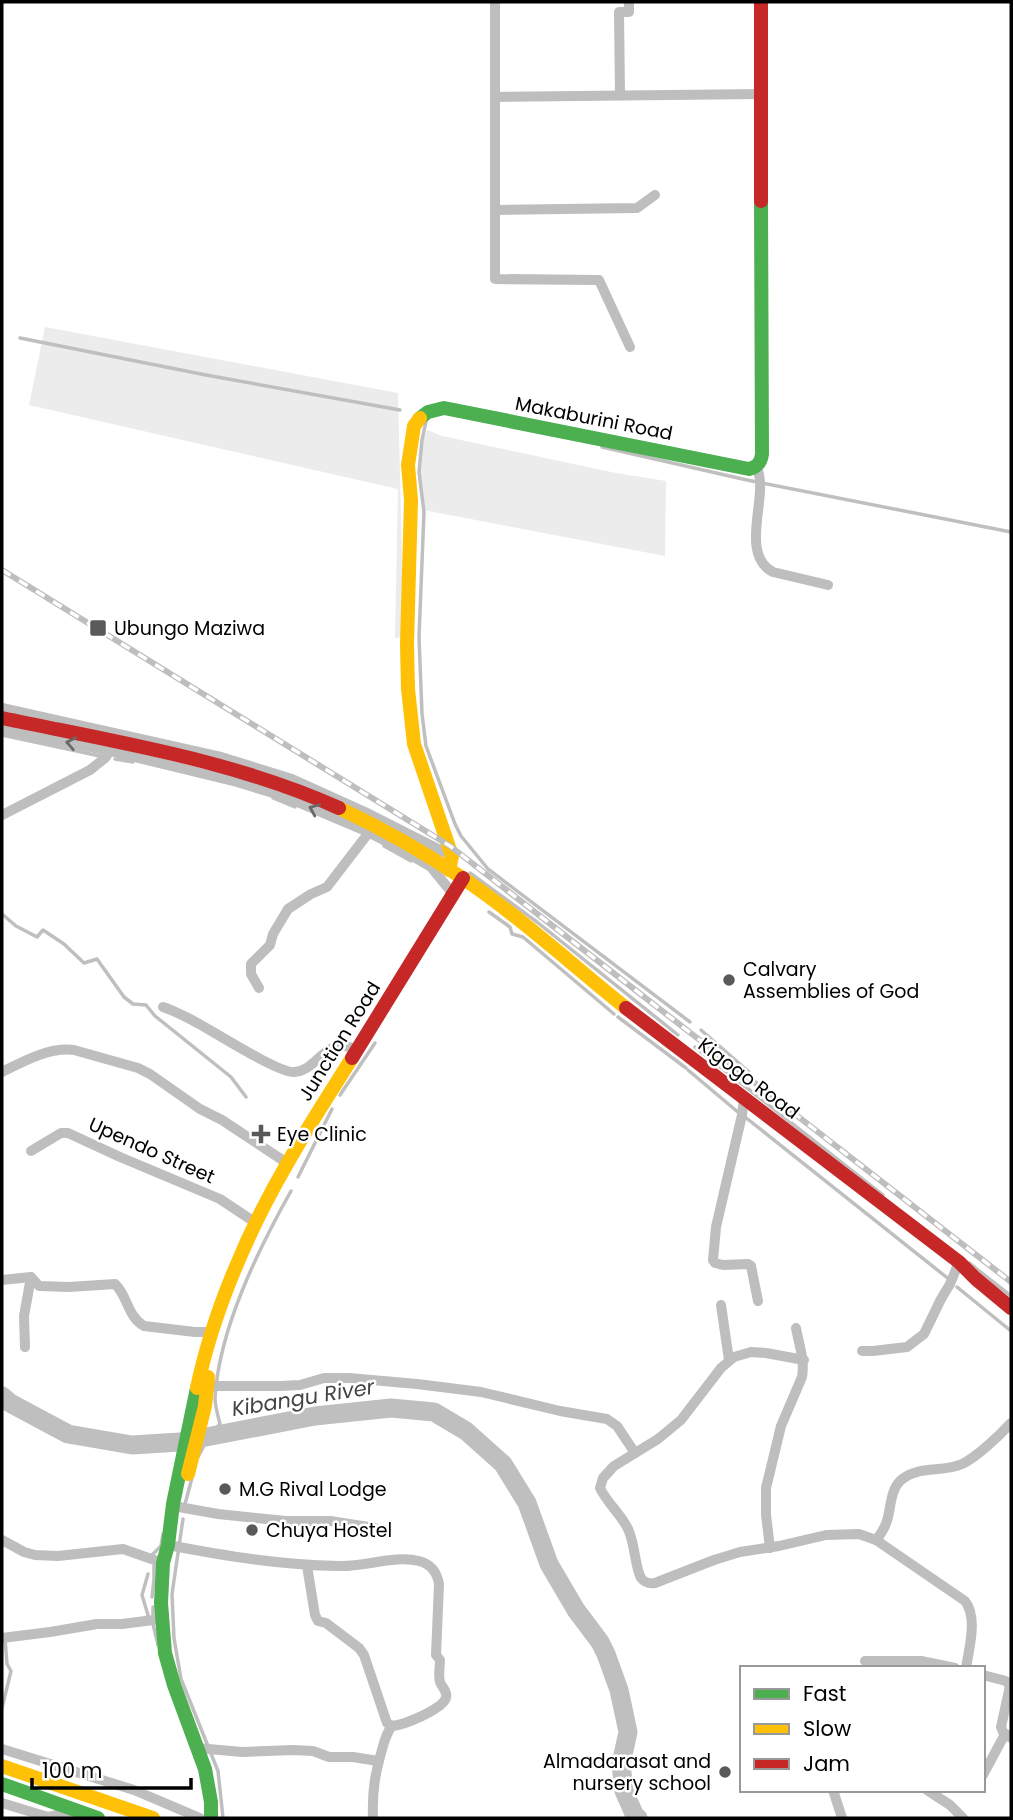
<svg xmlns="http://www.w3.org/2000/svg" width="1013" height="1820" font-family="Poppins,sans-serif">
<style>
.green{fill:#ececec}
.lines{fill:none;stroke-linecap:round;stroke-linejoin:round}
.stream{stroke:#bfbfbf;stroke-width:3.5}
.river{stroke:#bfbfbf;stroke-width:19}
.street{stroke:#bebebe;stroke-width:10}
.fast{stroke:#4caf50;stroke-width:14}
.slow{stroke:#ffc107;stroke-width:14}
.jam{stroke:#c62828;stroke-width:14}
.rail-casing{stroke:#bebebe;stroke-width:6}
.rail{stroke:#fff;stroke-width:3.5;stroke-dasharray:10;stroke-linecap:butt}
.oneway{stroke:#686868}
.poi-dot{fill:#595959;stroke:#fff;stroke-width:2.5}
.labels{text-anchor:middle;stroke-width:5;stroke-linejoin:round;paint-order:stroke}
.street-label{font-size:19px;fill:#000;stroke:#fff}
.poi-label{font-size:19px;fill:#000;stroke:#fff;text-anchor:start}
.water-label{font-size:21px;font-style:italic;fill:#444;stroke:#fff}
</style>
<rect width="100%" height="100%" fill="#fff"/>
<g class="green">
<polygon points="45,327 398,393 404,637 395,638 398,489 29,405"/>
<path d="M427,430L442,436L616,473L666,481L665,556L423,510C422,481 413,457 427,430Z"/>
</g>
<g class="lines">
<g class="stream">
<polyline points="20,338 206,375 400,410"/>
<polyline points="427,417 422,440 419,472 424,512 419,637 422,714 426,746 455,824 461,836 488,869 690,1022"/>
<polyline points="602,447 747,480 1011,532"/>
<polyline points="2,735 100,756"/>
<polyline points="115,759 133,762"/>
<polyline points="273,798 295,807"/>
<polyline points="384,846 411,861"/>
<polyline points="470,873 537,922 678,1035"/>
<polyline points="489,912 510,927 512,934 523,937 614,1014"/>
<polyline points="2,914 16,926 37,937 43,930 64,944 84,963 97,959 124,997 133,1004 146,1005 155,1016 231,1077 246,1097"/>
<polyline points="618,1017 686,1068"/>
<polyline points="701,1030 749,1072"/>
<polyline points="695,1047 883,1195"/>
<polyline points="688,1070 739,1113"/>
<polyline points="340,1095 375,1043"/>
<polyline points="745,1117 950,1280"/>
<polyline points="298,1177 332,1109"/>
<polyline points="969,1263 1011,1296"/>
<polyline points="957,1287 1011,1331"/>
<path d="M198,1457L209,1436L220,1424C218,1416 215,1406 215,1398C219,1329 258,1250 291,1191"/>
<polyline points="185,1504 192,1478"/>
<polyline points="183,1519 172,1594 174,1638 181,1679 218,1771 223,1818"/>
<polyline points="151,1556 161,1546 163,1534"/>
<polyline points="152,1597 154,1579 154,1566"/>
<polyline points="153,1607 153,1616"/>
<polyline points="147,1619 148,1615 142,1595 148,1574"/>
<polyline points="153,1624 158,1645"/>
<polyline points="2,1708 11,1671 7,1664 5,1639"/>
</g>
<polyline class="river" points="2,1396 10,1403 68,1434 132,1445 180,1442 315,1416 391,1408 434,1412 466,1431 503,1464 527,1503 549,1564 576,1610 600,1642 606,1654 619,1690 628,1732 621,1764 624,1791 635,1816 638,1818"/>
<g class="street">
<polyline points="495,2 495,279 599,280 630,347"/>
<polyline points="620,95 619,12 629,12 629,2"/>
<polyline points="495,97 762,94"/>
<polyline points="495,210 637,208 655,195"/>
<path d="M757,466C758,471 760,477 760,483C762,509 743,557 773,572L828,585"/>
<polyline points="2,708 221,757 292,779 365,812 452,856"/>
<polyline points="2,729 110,751 237,782 283,796 368,832 395,846 431,867 453,894"/>
<polyline points="2,815 90,770 105,758 110,751 110,748"/>
<polyline points="259,988 251,974 251,964 270,945 273,934 288,909 311,894 327,887 373,827"/>
<path d="M163,1007C172,1010 180,1014 188,1018C209,1028 277,1073 294,1072C312,1072 323,1047 340,1046C345,1045 351,1048 356,1049"/>
<path d="M2,1072C24,1061 49,1047 74,1050L138,1068L150,1074L200,1109L222,1120L287,1163"/>
<polyline points="744,1098 742,1115 716,1227 713,1260 715,1263 723,1265 748,1264 751,1266 758,1301"/>
<polyline points="31,1151 61,1133 68,1133 120,1157 220,1199 256,1223"/>
<path d="M2,1280L31,1277L39,1286L69,1287L115,1284C128,1296 127,1316 144,1326L195,1332H213"/>
<polyline points="721,1305 729,1360"/>
<polyline points="25,1347 24,1316 31,1277"/>
<polyline points="862,1351 873,1351 907,1347 924,1334 941,1299 950,1284 959,1262"/>
<path d="M804,1360L766,1353L751,1352L734,1357L721,1368L681,1420L658,1439L614,1466L603,1478L600,1488C607,1503 621,1514 628,1529C635,1543 635,1568 641,1578C645,1583 649,1584 655,1583L714,1560L740,1552L779,1546L826,1535L859,1534L876,1540L965,1601C978,1618 969,1648 966,1668"/>
<polyline points="207,1386 281,1386 300,1385 324,1378 349,1378 417,1384 481,1392 560,1411 607,1419 617,1426 635,1453"/>
<polyline points="179,1507 218,1514 286,1521 330,1521 375,1528"/>
<polyline points="2,1540 24,1552 35,1555 58,1556 123,1549 163,1563"/>
<path d="M876,1540C882,1533 886,1526 888,1517C891,1505 891,1490 900,1481C917,1465 942,1473 962,1464C977,1457 1000,1435 1011,1423"/>
<path d="M168,1545C226,1556 280,1565 339,1566C364,1567 395,1555 419,1561C431,1564 437,1572 439,1584L436,1655L440,1660C440,1667 438,1676 440,1682C442,1688 448,1691 446,1698C441,1710 404,1725 392,1726L387,1723L364,1655L359,1648L326,1623L318,1621L315,1615L307,1566"/>
<path d="M770,1548L766,1515V1488L781,1426L802,1377C805,1360 799,1345 796,1328"/>
<polyline points="2,1638 50,1632 97,1624 122,1624 161,1619"/>
<polyline points="865,1661 921,1661 955,1668"/>
<polyline points="983,1675 1006,1681 1010,1686 1001,1727 1003,1732 1011,1738"/>
<polyline points="197,1748 242,1752 293,1750 313,1751 329,1757 353,1757 378,1761"/>
<polyline points="2,1749 134,1790 200,1818"/>
<polyline points="983,1775 1005,1734"/>
<polyline points="833,1790 842,1818"/>
<polyline points="927,1790 950,1805 963,1818"/>
<polyline points="2,1803 48,1817 75,1811"/>
<path d="M373,1818C372,1790 375,1774 383,1746C385,1739 387,1732 392,1726"/>
</g>
<g class="fast">
<path d="M420,418L428,412L444,408L749,469C757,467 761,463 762,454L761,201"/>
<polyline points="197,1388 173,1504 168,1545 163,1563 161,1603 165,1653 174,1685 205,1769 211,1802 211,1818"/>
<polyline points="2,1784 98,1818"/>
</g>
<g class="slow">
<polyline points="420,418 414,426 408,465 411,500 407,644 408,689 414,744 452,856 449,870"/>
<path d="M339,808C381,828 422,851 461,877C519,916 571,964 626,1008"/>
<path d="M197,1388C213,1312 248,1231 287,1164C307,1128 330,1093 352,1058"/>
<polyline points="188,1474 205,1406 208,1377"/>
<polyline points="2,1766 153,1818"/>
</g>
<g class="jam">
<polyline points="761,2 761,201"/>
<path d="M2,718C115,742 233,760 339,808"/>
<polyline points="626,1008 959,1262 976,1279 1011,1308"/>
<polyline points="352,1058 463,878"/>
</g>
<g class="rail-casing">
<polyline id="rail" points="2,570 450,846 1011,1282"/>
</g>
<use href="#rail" class="rail"/>
</g>
<defs><path id="oneway-chevron" d="M-2-3.5L2.5 0L-2 3.5" fill="none" stroke-width="1.6" stroke-linecap="round" stroke-linejoin="round" transform="scale(1.75)"/></defs>
<g class="oneway">
<use href="#oneway-chevron" transform="translate(71 743) rotate(-169)"/>
<use href="#oneway-chevron" transform="translate(314 809) rotate(-157)"/>
</g>
<g class="poi-dot">
<rect x="89" y="619" width="18" height="18" rx="3.5"/>
<circle cx="729" cy="980" r="7"/>
<path d="M257.5 1123.5h7v7h7v7h-7v7h-7v-7h-7v-7h7z"/>
<circle cx="225" cy="1489" r="7"/>
<circle cx="252" cy="1530" r="7"/>
<circle cx="725" cy="1772" r="7"/>
</g>
<g class="labels">
<g class="street-label">
<text transform="translate(594 418) rotate(11)" y="7">Makaburini Road</text>
<text transform="translate(339 1041) rotate(-58)" y="7">Junction Road</text>
<text transform="translate(749 1078) rotate(37)" y="7">Kigogo Road</text>
<text transform="translate(152 1150) rotate(24)" y="7">Upendo Street</text>
</g>
<g class="poi-label">
<text x="114" y="635">Ubungo Maziwa</text>
<text x="743" y="976">Calvary<tspan x="743" dy="22">Assemblies of God</tspan></text>
<text x="277" y="1141">Eye Clinic</text>
<text x="239" y="1496">M.G Rival Lodge</text>
<text x="266" y="1537">Chuya Hostel</text>
<text x="711" y="1768" text-anchor="end">Almadarasat and<tspan x="711" dy="22">nursery school</tspan></text>
</g>
<g class="water-label">
<text transform="translate(303 1398) rotate(-9)" y="7">Kibangu River</text>
</g>
</g>
<rect width="1013" height="1820" fill="none" stroke="#000000" stroke-width="7"/>
<rect x="740" y="1666" width="245" height="126" fill="#ffffff" stroke="#999999" stroke-width="2"/>
<rect x="754" y="1689" width="35" height="10" fill="#4caf50" stroke="#999999" stroke-width="2"/>
<text x="803" y="1701" font-size="21" fill="#000000">Fast</text>
<rect x="754" y="1724" width="35" height="10" fill="#ffc107" stroke="#999999" stroke-width="2"/>
<text x="803" y="1736" font-size="21" fill="#000000">Slow</text>
<rect x="754" y="1759" width="35" height="10" fill="#c62828" stroke="#999999" stroke-width="2"/>
<text x="803" y="1771" font-size="21" fill="#000000">Jam</text>
<path d="M32 1778v10h159v-10" fill="none" stroke="#000000" stroke-width="3.5"/>
<text x="42" y="1778" font-size="21" fill="#000000" stroke="#ffffff" stroke-width="5" paint-order="stroke">100 m</text>
</svg>
